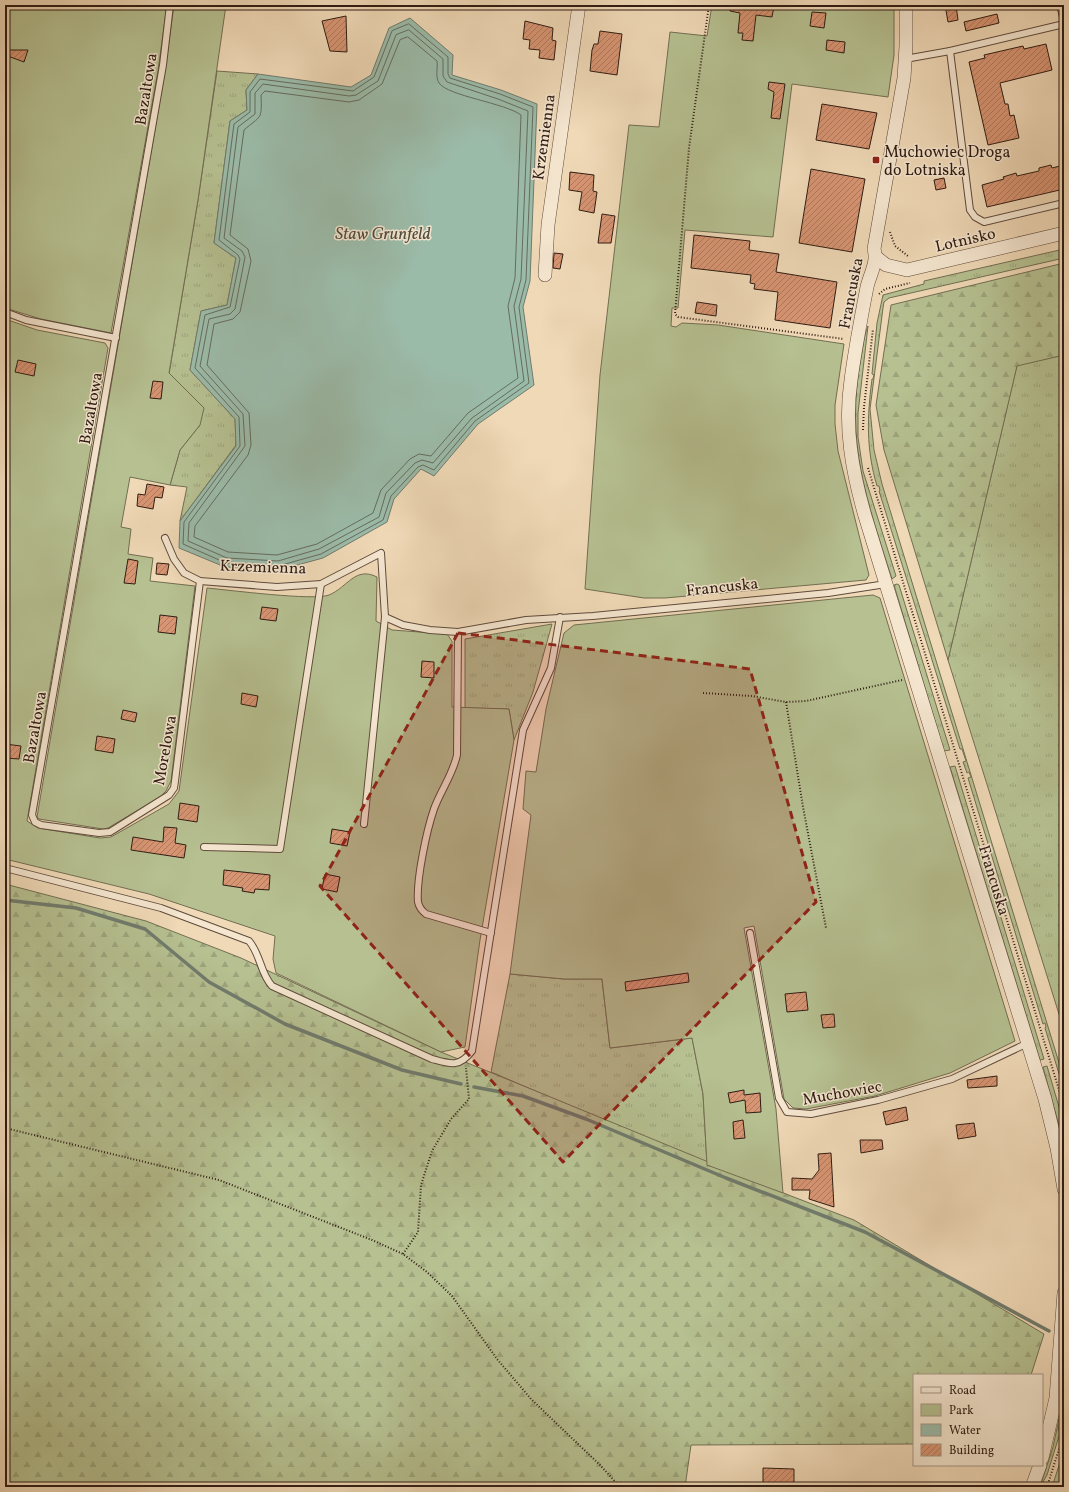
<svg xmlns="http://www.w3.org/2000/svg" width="1069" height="1492" font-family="Vollkorn,serif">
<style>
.grass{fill:url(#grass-tufts);stroke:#726e52}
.forest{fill:url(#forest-firs);stroke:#726e52}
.green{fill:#b6c091;stroke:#726e52}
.water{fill:#9bbba9;stroke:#707b6d}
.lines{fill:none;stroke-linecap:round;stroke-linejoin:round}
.shore{stroke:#656c5e;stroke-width:1}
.stream{stroke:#707b6d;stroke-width:3.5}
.building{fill:url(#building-hatch);stroke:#2f1c13}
.service-casing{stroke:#5f4b3c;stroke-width:8}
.minor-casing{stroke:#5f4b3c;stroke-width:14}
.path{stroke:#2f1c13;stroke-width:2;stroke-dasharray:1 2;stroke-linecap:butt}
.service{stroke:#f5e6d0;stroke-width:6}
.minor{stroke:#f5e6d0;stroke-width:13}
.marked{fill:#8f2418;fill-opacity:0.2;stroke:#8f2418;stroke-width:3;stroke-dasharray:8 5;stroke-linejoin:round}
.poi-dot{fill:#8f2418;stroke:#f5e6d0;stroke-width:1.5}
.labels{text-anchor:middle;stroke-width:3;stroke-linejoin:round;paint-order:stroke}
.street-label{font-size:16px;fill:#2f1c13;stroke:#f5e6d0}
.poi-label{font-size:16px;fill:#2f1c13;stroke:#f5e6d0;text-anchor:start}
.water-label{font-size:17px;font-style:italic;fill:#4f4c40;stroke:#f5e6d0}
</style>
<defs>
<pattern id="grass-tufts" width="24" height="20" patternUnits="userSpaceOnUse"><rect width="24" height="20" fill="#b6c091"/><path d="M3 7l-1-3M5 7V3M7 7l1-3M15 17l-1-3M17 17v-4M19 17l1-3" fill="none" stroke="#9da47c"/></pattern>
<pattern id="forest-firs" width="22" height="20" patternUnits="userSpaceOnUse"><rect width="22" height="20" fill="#b6c091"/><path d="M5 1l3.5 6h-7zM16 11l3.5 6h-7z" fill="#9da47c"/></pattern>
<pattern id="building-hatch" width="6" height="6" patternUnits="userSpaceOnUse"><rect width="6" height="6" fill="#d89573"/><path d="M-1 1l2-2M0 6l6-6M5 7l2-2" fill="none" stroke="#b0795d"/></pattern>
</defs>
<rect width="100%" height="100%" fill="#f0d9b7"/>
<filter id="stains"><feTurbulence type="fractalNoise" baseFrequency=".005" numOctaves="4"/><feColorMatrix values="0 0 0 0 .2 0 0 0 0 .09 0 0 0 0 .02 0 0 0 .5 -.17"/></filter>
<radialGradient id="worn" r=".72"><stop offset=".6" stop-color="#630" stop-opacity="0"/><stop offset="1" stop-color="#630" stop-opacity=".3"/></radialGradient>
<g class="grass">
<polygon points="217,71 258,74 246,90 247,110 230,121 214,243 236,258 227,305 201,311 190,370 235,419 236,445 180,521 187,487 170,485 180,450 200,425 169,374 198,200"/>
<path d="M1064,249V258L889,298L884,302L883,308L870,409L874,450L882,484L1064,1079V1090L1045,1028L1046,1027L1045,1023L1043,1024L968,778L971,777L969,772L967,773L963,762L966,761L962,749H960L879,491H880L879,486H877C866,449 867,417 872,379H873L874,375L872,374L877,323L883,295L924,284V281Z"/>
<path d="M868,326L858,413V437L863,471L896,576L892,579C867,500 845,443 861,358C863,349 864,334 868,326Z"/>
<polygon points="1064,355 1064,1030 948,660 1017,365"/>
<polygon points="897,584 899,585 950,750 944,751 894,585"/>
<polygon points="552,624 533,692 514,740 509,709 465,708 465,639"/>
<polygon points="955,766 1044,1059 1040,1060 950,767"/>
<polygon points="510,974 564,979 602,979 610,1048 692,1038 703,1094 707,1165 491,1072"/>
<polygon points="1047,1066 1064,1124 1064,1144 1043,1067"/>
<polygon points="1062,1405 1064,1405 1064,1416 1058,1429 1060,1433 1047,1475 1040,1487 1053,1447"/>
<polygon points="1064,1450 1064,1487 1052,1487"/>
</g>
<g class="forest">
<polygon points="1064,263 1064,355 1017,366 948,660 884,450 876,405 891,305"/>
<polygon points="5,884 146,921 241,958 441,1052 791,1196 854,1220 1044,1334 1031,1375 914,1375 914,1444 691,1445 685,1487 5,1487"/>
</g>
<g class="green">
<polygon points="5,5 167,5 158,71 111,333 41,319 5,308"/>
<polygon points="174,5 226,5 198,200 169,373 204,408 200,425 180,450 170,485 130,477 121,527 131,529 128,554 153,558 150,581 195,586 171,781 166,791 160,797 108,828 103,829 39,819 37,817 165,71"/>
<polygon points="712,5 894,5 894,55 888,97 792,84 773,237 685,230 678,308 672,308 671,326 676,327 682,323 718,325 844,344 835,405 835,424 838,451 869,575 866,580 665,598 644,598 585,589 600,375 629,125 659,127 670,32 707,36"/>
<path d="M5,319L37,330L105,343L108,348L27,821L38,828L100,838L111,837L169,804L179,791L207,588C229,590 314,601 329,595C348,587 355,566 377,577L376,621L392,630L447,634L452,641V707L509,709L514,740L480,940L465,1047L441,1052L276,973L273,959L275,936L149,894L5,859Z"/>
<polygon points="873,595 880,598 1015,1041 950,1073 875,1096 806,1109 793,1108 784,1099 754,926 744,928 776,1109 783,1193 707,1165 703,1094 692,1038 610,1048 602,979 564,979 510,974 531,815 523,809 526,771 536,772 546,709 564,633 574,625"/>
</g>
<polygon class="water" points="410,18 453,55 452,75 501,90 537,104 530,281 523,307 534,385 478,424 434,476 421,469 394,499 387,522 323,558 279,570 225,567 179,548 180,521 236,446 235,419 190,370 201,311 227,305 236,258 214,243 230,121 247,110 246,90 258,74 351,87 371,75 389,28"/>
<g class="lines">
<g class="shore">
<polygon points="409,24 448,57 448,74 450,78 500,94 533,107 526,280 519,307 529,383 475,421 434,470 423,465 418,467 391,496 383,520 321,554 278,566 226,563 183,544 184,522 240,446 239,417 195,368 205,315 230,307 240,259 238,255 219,240 234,124 250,112 250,92 260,79 353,91 374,77 392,31"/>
<polygon points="409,30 443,59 443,76 447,82 498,99 528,111 521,279 514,306 524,381 472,418 433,463 422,460 415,463 386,493 379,517 319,549 278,561 227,558 188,541 189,523 245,446 243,414 200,366 209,319 230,314 235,309 245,257 242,251 224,238 238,127 255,114 255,93 263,84 349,96 356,95 378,81 396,35"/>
<path d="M408,37L437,61C438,69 435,76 439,83C448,96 505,103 521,115L515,278L508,306L518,378L468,413L431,456L419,454L410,459L381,490L373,513L317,544L277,555L228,552L194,537L195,526L248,455L251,445L249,413L207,365L214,324L233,319L240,312L251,261L248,249L230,235L244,130C261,115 262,121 261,95L265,91L349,102L359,100L382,84L400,40Z"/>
</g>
<g class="stream">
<polyline points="5,900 76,908 145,929 209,982 285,1024 402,1070 461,1084"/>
<polyline points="474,1087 523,1096 586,1119 726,1178 865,1232 1049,1331"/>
</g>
</g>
<g class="building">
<polygon points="731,5 764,5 774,6 772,17 756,15 753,41 742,40 743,33 738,33 740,13 730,11"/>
<polygon points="945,5 956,5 958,20 948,22"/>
<polygon points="812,12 826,13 824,28 810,26"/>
<polygon points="997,14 999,23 966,31 964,22"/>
<polygon points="346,16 347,52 330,51 322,21"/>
<polygon points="525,21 553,28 552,40 556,41 554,60 539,58 540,50 529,49 530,40 523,39"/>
<polygon points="600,31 622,34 617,75 590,71 592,50 594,44 598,44"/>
<polygon points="827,40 845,42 844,53 826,50"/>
<polygon points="1046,44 1052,70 1000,83 1005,104 1008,104 1010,116 1014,115 1019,138 988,145 969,62 985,58 984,55 1023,46 1024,49"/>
<polygon points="5,50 28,50 24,62 5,55"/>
<polygon points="769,82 785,84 780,119 771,118 774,92 768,89"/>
<polygon points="822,104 877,113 869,149 816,140"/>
<polygon points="1051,165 1052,168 1064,165 1064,189 987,207 982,185 1004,179 1003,177 1016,173 1017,176 1039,171 1039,168"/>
<polygon points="811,169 865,179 852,252 799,243"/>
<polygon points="570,172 594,175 593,191 597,192 594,213 579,210 582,192 569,190"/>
<polygon points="944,178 946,188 936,190 934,180"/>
<polygon points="602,214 615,216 611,243 598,243"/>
<polygon points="694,235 750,241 749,250 779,254 776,272 837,282 830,328 775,320 778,292 754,289 755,284 750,283 751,275 691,268"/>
<polygon points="554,253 563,254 560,269 553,268"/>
<polygon points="697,302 717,305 716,316 695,313"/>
<polygon points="18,360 36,364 34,376 15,372"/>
<polygon points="153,381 163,382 161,399 150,398"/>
<polygon points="147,484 164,487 162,498 155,497 153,509 137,506 138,494 145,495"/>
<polygon points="128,559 138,561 135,584 124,583"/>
<polygon points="157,563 169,564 167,575 156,574"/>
<polygon points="262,607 278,609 276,621 260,619"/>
<polygon points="160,615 177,617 175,634 158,632"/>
<polygon points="422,661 434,662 434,678 421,677"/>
<polygon points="242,693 258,696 256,707 241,704"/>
<polygon points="123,710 137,713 135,722 121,719"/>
<polygon points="97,736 115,739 113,753 95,750"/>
<polygon points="5,744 21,746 19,759 5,758"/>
<polygon points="180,803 199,806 197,822 178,819"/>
<polygon points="164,827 177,828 175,843 186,845 184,858 131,850 133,837 163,842"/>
<polygon points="332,829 350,832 347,846 330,843"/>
<polygon points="224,870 270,875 269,890 255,889 254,893 242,891 243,888 223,885"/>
<polygon points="325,874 340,877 337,892 322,889"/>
<polygon points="688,973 689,982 626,991 625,982"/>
<polygon points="806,992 808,1010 787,1012 785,994"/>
<polygon points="834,1014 835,1027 823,1028 821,1015"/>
<polygon points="997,1076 997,1086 968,1088 967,1080"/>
<polygon points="744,1090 744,1095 760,1093 761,1112 746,1113 745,1100 730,1103 728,1093"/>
<polygon points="906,1107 908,1120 886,1125 883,1112"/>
<polygon points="743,1120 745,1138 734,1139 733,1122"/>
<polygon points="974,1123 976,1136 958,1139 956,1125"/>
<polygon points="860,1140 882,1140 883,1149 861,1153"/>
<polygon points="831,1153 834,1207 809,1199 810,1190 792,1190 792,1178 812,1179 819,1170 818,1154"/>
<polygon points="763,1468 794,1469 794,1484 763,1483"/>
</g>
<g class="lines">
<g class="service-casing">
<g id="service">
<polyline points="170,5 163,65 32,815 35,822 41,825 99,833 110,832 169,795 174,788 175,781 200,581"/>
<polyline points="1060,5 1064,21"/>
<polyline points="950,51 970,210 975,217 984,222 1064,203"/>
<polyline points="905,59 950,51 1064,24"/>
<polyline points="5,312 26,320 116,338"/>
<polyline points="165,538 174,559 184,573 200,581 277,587 321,584 381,553 385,617 403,625 430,630 458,632 526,620 593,616 828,593 886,584"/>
<path d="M458,632L457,755C453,774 441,790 434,809C427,829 416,880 418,902C419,907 422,911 426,914L491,933"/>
<polyline points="364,824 385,617"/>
<polyline points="204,847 280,849 321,584"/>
<path d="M5,868L161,908L249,941C261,955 260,973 272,986L432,1059C450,1064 459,1068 472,1051L523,730L551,668L560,617"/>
<polyline points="750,933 779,1098 787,1112 811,1114 878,1100 952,1079 1028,1043"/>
</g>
</g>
<g class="minor-casing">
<g id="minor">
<path d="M906,5V46L904,78L874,249C878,262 870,274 867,287C861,318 855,349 851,380C844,427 852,471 865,516L1045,1099L1057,1148L1064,1189"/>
<polyline points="876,257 886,265 907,270 1064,233"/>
<polyline points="545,275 548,225 579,5"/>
<polyline points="1042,1458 1056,1398 1064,1293"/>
<polyline points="1032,1487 1040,1465"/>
</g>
</g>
<g class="path">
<polyline points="709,5 689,148 675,314 678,317 844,339"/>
<polyline points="890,232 895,246 908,256"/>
<polyline points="879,294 885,289 910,283"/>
<polyline points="863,430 864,407 873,329"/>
<polyline points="868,468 1064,1106"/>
<polyline points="703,693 752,696 786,702 806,701 902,680"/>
<polyline points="786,702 803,807 826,928"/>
<polyline points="5,1128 219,1180 372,1240 403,1254 427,1272 452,1296 497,1359 531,1399 600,1465 620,1487"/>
<polyline points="403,1254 418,1232 421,1185 432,1151 451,1119 469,1099 466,1068"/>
<polyline points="1047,1487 1064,1433"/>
</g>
<use href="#service" class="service"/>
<use href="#minor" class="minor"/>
</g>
<path class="marked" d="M458,633L750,669L816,902L563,1162L320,886Z"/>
<rect class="poi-dot" x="872" y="156" width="8" height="8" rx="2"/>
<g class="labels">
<g class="street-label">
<text transform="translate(145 89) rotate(-81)" y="6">Bazaltowa</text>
<text transform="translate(543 137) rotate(-82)" y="6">Krzemienna</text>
<text transform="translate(965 239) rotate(-13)" y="6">Lotnisko</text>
<text transform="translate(850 293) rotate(-79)" y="6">Francuska</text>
<text transform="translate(90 408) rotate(-80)" y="6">Bazaltowa</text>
<text transform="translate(263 566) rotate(2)" y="6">Krzemienna</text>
<text transform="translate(722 586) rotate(-6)" y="6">Francuska</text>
<text transform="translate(34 727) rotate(-80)" y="6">Bazaltowa</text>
<text transform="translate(164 750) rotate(-80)" y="6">Morelowa</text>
<text transform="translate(995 880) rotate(73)" y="6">Francuska</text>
<text transform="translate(842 1092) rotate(-10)" y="6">Muchowiec</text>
</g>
<g class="poi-label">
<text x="884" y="157">Muchowiec Droga<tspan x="884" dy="18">do Lotniska</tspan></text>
</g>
<g class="water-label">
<text x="383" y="239">Staw Grunfeld</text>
</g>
</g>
<rect width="1069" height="1492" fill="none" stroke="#f0d9b7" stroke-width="20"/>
<rect x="6" y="6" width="1057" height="1480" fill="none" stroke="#2f1c13" stroke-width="2"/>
<rect x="10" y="10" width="1049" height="1472" fill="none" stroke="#2f1c13"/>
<rect x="913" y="1374" width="130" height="92" fill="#f5e6d0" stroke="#a69584"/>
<rect x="921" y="1387" width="20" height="6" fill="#f5e6d0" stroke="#a69584"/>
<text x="949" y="1394" font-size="12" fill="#2f1c13">Road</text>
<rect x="921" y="1404" width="20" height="12" fill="#b6c091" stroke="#a69584"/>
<text x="949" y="1414" font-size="12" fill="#2f1c13">Park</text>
<rect x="921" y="1424" width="20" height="12" fill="#9bbba9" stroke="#a69584"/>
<text x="949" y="1434" font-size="12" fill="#2f1c13">Water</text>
<rect x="921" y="1444" width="20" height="12" fill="url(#building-hatch)" stroke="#a69584"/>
<text x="949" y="1454" font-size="12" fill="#2f1c13">Building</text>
<rect width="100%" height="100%" filter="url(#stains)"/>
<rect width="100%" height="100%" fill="url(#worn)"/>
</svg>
